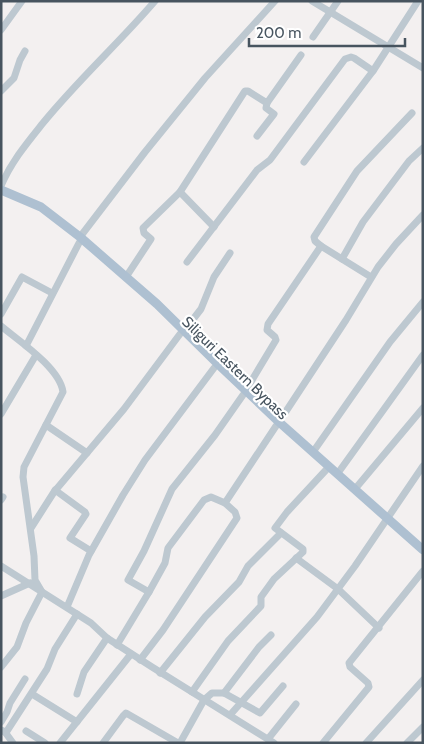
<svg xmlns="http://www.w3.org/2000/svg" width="424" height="744" font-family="Cabin,sans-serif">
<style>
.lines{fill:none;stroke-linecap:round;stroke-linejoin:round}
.minor{stroke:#bdc8d0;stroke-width:7}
.major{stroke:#aec0d1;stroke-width:9}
.labels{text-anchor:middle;stroke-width:4.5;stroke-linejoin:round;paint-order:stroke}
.street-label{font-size:15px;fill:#47545f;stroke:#fff}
</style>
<rect width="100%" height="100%" fill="#f3f0f0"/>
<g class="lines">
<g class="minor">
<polyline points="312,1 423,68"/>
<polyline points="1,30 22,1"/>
<polyline points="313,37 338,1"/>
<polyline points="1,91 14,78 20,60 25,51"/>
<polyline points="257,136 274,114 266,108 267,103"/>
<polyline points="304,162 373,71"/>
<path d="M1,186C11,162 27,143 43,123C78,80 119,43 155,1"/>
<polyline points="180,192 214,227"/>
<polyline points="80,237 145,152 205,78 275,1"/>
<polyline points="342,259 363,222 409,161 423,148"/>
<polyline points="187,262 257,170 270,160 345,59 351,57 354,58 373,71 418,1"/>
<polyline points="126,277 151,239 144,233 143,228 180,192 245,91 248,91 267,103 301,55"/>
<polyline points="371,277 321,246 315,241 314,237 357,171 412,113"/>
<polyline points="1,314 22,277 52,293"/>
<path d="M1,326C19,341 60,368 63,392L24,467L23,477L34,556L35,580L42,592L26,623L17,647L1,667"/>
<polyline points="184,331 201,309 214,277 230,253"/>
<polyline points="26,346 79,243"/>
<polyline points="246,390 276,340 275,337 267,330 268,324 321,246"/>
<polyline points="1,414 36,355"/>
<polyline points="279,422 346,320 378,267 396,244 423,215"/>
<polyline points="46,425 87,453"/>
<polyline points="313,452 390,342 423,302"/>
<polyline points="338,473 423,355"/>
<polyline points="355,489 423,408"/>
<polyline points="55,490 85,512 86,514 70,538 91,551"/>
<polyline points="1,500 3,497"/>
<polyline points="31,528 54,492 124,409 180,334"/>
<polyline points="296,558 338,589 379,628"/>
<polyline points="1,566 91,623 107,638 152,667 274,743"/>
<polyline points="149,592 165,563 168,548 204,500 211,497 225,503"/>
<polyline points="1,596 30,583"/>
<polyline points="67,607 89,555 123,495 145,460 214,368"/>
<polyline points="117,645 149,592 128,580 144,551 172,489 215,435 243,395"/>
<polyline points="140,660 163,630 237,518 235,512 225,503 276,426"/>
<polyline points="160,673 205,617 239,582 248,566 281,533"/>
<polyline points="192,692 228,641 261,606 261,597 274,579 303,552 303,549 275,528 287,512 326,470"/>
<polyline points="224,693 259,647 271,635"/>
<polyline points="32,694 77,722"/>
<polyline points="77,694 84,672 107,638"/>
<polyline points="230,715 317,617 355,566 423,466"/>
<polyline points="1,722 7,712 10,703 25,679"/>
<polyline points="1,730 5,732 7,731 47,669 55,649 77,614"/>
<polyline points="26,731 45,743"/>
<polyline points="5,732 13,743"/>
<polyline points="268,739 296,704"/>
<polyline points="60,743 131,654"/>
<polyline points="103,743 123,716 126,713 178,743"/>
<polyline points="180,743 204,700 212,693 224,693 260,713 283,686"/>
<polyline points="323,743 369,687 368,683 350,667 349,663 423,571"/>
<polyline points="366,743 423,680"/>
<polyline points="407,743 423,727"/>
</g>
<polyline class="major" points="1,190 41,207 80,237 157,304 219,365 279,422 423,550"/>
</g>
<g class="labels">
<g class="street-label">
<text transform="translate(235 368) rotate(44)" y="5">Siliguri Eastern Bypass</text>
</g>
</g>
<rect width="424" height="744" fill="none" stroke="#47545f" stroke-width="5"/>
<path d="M249 38v8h156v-8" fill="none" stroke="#47545f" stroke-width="2.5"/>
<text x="256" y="38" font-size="15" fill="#47545f" stroke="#ffffff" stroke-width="4" paint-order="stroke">200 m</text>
</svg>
